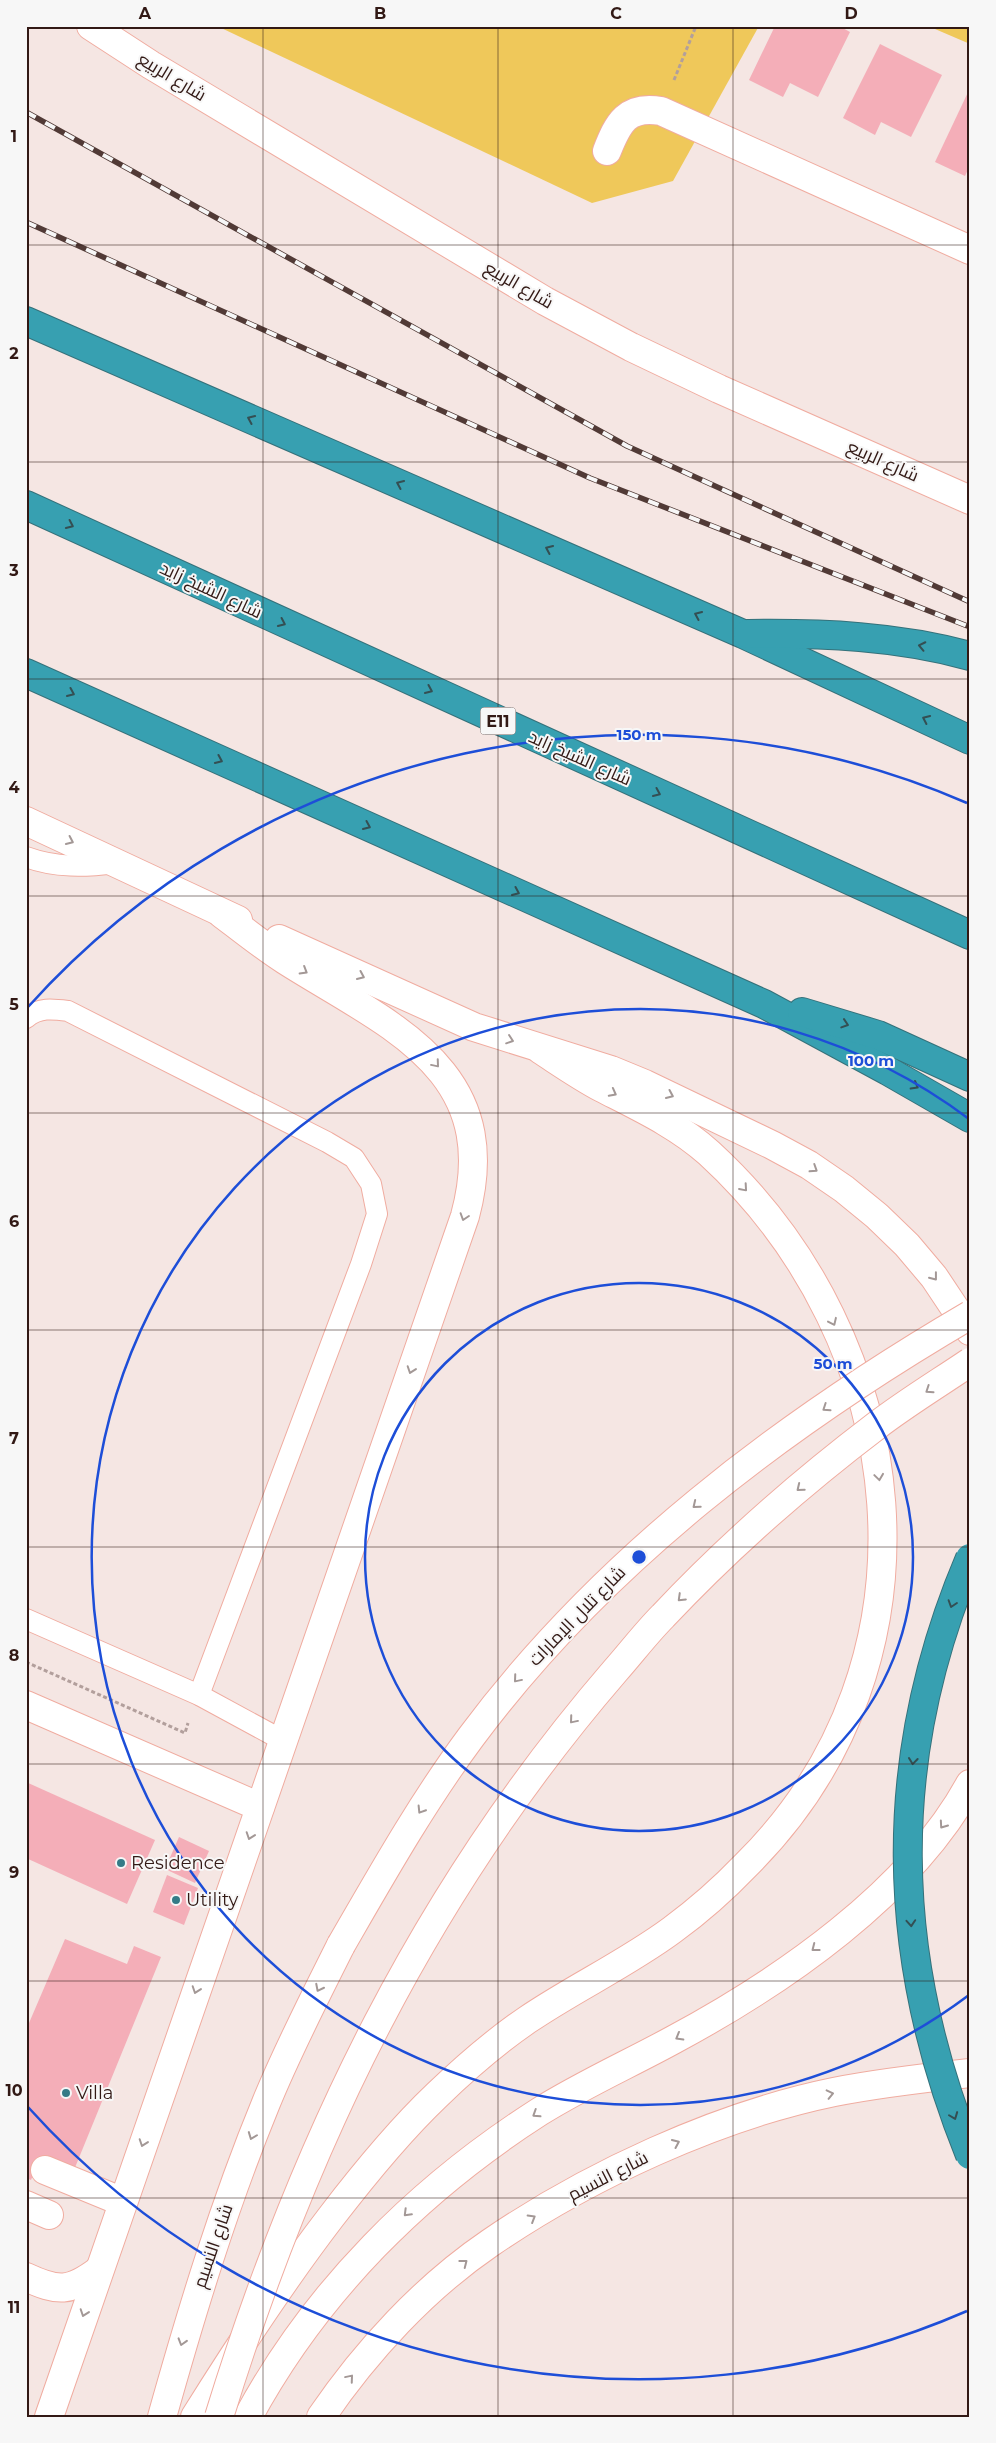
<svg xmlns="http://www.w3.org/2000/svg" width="996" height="2443" font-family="Montserrat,Cairo,sans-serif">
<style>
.green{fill:#efc85a}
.building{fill:#f4aeb8}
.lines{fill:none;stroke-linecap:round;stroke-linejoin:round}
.lane-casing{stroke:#f0aca0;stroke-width:22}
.street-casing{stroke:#f0aca0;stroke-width:30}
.secondary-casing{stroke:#f0aca0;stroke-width:30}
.highway-casing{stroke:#35717a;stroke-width:30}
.path{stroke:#b29f9c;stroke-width:3;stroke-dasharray:4 2.5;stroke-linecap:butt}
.lane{stroke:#fff;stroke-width:20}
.street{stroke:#fff;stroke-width:28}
.secondary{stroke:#fff;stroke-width:28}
.highway{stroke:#37a0b1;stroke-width:28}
.rail-casing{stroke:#513a36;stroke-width:5.5}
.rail{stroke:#f7f7f7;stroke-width:4;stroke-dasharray:11;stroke-linecap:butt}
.secondary-bridge-casing{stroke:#f0aca0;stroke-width:30;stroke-linecap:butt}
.highway-bridge-casing{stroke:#35717a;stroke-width:30;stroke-linecap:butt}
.secondary-bridge{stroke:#fff;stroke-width:28}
.highway-bridge{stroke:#37a0b1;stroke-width:28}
.oneway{stroke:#344f53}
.oneway2{stroke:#a39896}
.grid{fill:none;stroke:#321915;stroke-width:1;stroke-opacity:0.55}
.ring{fill:none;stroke:#1d4ed8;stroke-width:2.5}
.poi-dot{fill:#357b87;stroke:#f7f7f7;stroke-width:2}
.labels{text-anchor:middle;stroke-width:4;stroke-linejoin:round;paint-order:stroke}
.shield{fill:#f7f7f7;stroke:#6d5c59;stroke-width:1}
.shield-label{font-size:16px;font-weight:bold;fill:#321915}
.street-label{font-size:18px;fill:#321915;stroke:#f7f7f7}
.poi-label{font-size:18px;fill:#321915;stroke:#f7f7f7;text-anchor:start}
.centre{fill:#1d4ed8;stroke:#f7f7f7;stroke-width:2.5}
.ring-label{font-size:15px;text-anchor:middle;font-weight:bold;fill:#1d4ed8;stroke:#f7f7f7;stroke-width:4;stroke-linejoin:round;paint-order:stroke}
.neatline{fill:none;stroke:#321915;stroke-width:2}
.grid-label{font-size:16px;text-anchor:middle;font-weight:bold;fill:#321915}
</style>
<rect width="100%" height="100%" fill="#f5e6e3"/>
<g class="green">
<polygon points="217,26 759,26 673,181 592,203"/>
<polygon points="928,26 970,26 970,44"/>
</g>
<g class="building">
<polygon points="775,26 839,26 850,32 818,97 790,83 783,97 749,80"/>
<polygon points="880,44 942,75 911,137 881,122 875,135 843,118"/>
<polygon points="970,88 970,165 965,176 935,162"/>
<polygon points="26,1782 155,1840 127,1904 26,1858"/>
<polygon points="179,1837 209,1851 195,1883 165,1869"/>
<polygon points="167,1875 198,1888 184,1925 153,1912"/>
<polygon points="65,1939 127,1964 134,1946 161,1957 74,2170 41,2156 31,2180 26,2178 26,2030"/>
</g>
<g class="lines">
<g class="lane-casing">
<g id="lane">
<path d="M26,857C56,868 85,867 115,863"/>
<path d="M26,1018C39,1007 53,1009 68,1011L327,1142L354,1158L371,1184L377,1214L361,1264L199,1695"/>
<polyline points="26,1619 199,1695 282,1740"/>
</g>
</g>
<g class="street-casing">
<g id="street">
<path d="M607,151C618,123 627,105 661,111L970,250"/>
<polyline points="26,1705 260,1807"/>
<polyline points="45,2170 123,2202"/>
<polyline points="26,2205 49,2215"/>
<path d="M26,2277C58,2292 70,2292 98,2271"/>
</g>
</g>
<g class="secondary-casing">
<g id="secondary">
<polyline points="91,26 151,65 545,301 631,347 719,389 970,500"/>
<polyline points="26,821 238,920"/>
<polyline points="279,939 474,1027 611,1070 645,1084 772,1145 809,1165 844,1189 877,1216 907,1245 934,1277 970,1331"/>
<path d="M49,2417L465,1216C505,1068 387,1025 285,960C263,946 242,929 221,913"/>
<path d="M162,2417C192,2310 224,2205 266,2103C288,2049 315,1997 341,1945"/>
<path d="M195,2417C238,2348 282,2281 331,2217C364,2174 398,2132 437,2095C465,2068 495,2042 527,2020C574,1988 626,1964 672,1930C698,1911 723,1889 746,1865C951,1662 914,1341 709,1153C678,1125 639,1107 602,1088C581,1077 561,1063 541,1050"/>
<path d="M248,2417C316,2291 419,2189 539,2112C582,2085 629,2064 673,2040C781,1982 910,1894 970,1784"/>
<path d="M321,2417C366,2351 424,2288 490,2243C588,2176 717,2116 834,2092C879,2083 924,2078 970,2073"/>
</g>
</g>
<g class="highway-casing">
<g id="highway">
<polyline points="26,321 743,634 970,740"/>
<polyline points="26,505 970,935"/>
<path d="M748,634C822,633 898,636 970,656"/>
<polyline points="26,673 764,1004 888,1071 970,1118"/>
<polyline points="802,1012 878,1035 970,1077"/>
</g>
</g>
<g class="path">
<polyline points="674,80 696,26"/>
<polyline points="26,1662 185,1733 188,1723"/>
</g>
<use href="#lane" class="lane"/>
<use href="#street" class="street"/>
<use href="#secondary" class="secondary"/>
<use href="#highway" class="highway"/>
<g class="rail-casing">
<g id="rail">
<polyline points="26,112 627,446 970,602"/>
<polyline points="26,222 590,478 970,627"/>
</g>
</g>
<use href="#rail" class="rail"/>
<g class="secondary-bridge-casing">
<g id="secondary-bridge">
<path d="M341,1945C382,1874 422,1803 471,1737C602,1561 782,1425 970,1315"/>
<path d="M219,2417C304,2141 425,1891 615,1671C631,1653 646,1633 663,1616C728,1547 801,1483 876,1426C906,1403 939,1383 970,1362"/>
</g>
</g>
<g class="highway-bridge-casing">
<path id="highway-bridge" d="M970,1558C885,1758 889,1955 970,2155"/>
</g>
<use href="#secondary-bridge" class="secondary-bridge"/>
<use href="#highway-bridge" class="highway-bridge"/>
</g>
<defs><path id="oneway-chevron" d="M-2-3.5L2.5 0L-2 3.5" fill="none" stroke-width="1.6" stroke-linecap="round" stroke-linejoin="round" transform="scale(1.25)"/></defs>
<g class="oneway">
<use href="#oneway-chevron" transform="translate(251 419) rotate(-156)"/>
<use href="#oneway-chevron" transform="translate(400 484) rotate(-156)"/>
<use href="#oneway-chevron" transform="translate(70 525) rotate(25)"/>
<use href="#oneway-chevron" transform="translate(549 549) rotate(-156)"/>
<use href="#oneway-chevron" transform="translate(698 615) rotate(-156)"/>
<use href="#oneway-chevron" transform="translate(282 623) rotate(25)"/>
<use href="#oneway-chevron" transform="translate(922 646) rotate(-168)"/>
<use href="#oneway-chevron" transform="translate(429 690) rotate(24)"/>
<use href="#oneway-chevron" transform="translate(71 693) rotate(24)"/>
<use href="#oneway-chevron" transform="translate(926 719) rotate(-155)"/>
<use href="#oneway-chevron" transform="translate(219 760) rotate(24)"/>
<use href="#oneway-chevron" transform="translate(657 793) rotate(24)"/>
<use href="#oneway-chevron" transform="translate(367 826) rotate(24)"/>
<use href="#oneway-chevron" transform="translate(516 892) rotate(24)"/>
<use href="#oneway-chevron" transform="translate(845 1024) rotate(18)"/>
<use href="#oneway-chevron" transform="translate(915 1086) rotate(30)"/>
<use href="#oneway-chevron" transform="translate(952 1604) rotate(108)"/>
<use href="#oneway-chevron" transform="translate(913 1761) rotate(97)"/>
<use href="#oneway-chevron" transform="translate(911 1923) rotate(86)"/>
<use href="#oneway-chevron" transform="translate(954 2116) rotate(69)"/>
</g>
<g class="oneway2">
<use href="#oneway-chevron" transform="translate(70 841) rotate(25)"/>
<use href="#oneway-chevron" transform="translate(304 971) rotate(31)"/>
<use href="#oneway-chevron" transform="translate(361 976) rotate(24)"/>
<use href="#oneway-chevron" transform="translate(510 1040) rotate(19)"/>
<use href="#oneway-chevron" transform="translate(436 1064) rotate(50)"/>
<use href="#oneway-chevron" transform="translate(613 1093) rotate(28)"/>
<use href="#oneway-chevron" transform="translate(670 1095) rotate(24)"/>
<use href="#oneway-chevron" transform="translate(814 1169) rotate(33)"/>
<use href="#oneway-chevron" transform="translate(744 1188) rotate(49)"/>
<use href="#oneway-chevron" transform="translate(464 1217) rotate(108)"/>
<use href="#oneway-chevron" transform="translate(934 1277) rotate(52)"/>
<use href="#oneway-chevron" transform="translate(833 1322) rotate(65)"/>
<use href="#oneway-chevron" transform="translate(411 1370) rotate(109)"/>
<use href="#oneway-chevron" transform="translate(929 1390) rotate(146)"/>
<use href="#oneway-chevron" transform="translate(826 1408) rotate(146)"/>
<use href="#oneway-chevron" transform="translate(879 1477) rotate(82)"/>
<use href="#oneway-chevron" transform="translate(800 1488) rotate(141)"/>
<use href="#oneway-chevron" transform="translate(696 1505) rotate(141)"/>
<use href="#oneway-chevron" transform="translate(681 1598) rotate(136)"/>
<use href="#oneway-chevron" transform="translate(517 1679) rotate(130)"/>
<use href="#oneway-chevron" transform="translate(573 1720) rotate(130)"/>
<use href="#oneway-chevron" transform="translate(421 1810) rotate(122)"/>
<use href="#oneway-chevron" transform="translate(943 1825) rotate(125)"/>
<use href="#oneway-chevron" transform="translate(250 1836) rotate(109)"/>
<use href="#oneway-chevron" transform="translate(815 1948) rotate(142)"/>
<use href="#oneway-chevron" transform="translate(319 1988) rotate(117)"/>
<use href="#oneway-chevron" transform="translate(196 1990) rotate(109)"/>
<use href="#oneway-chevron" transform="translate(679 2037) rotate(150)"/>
<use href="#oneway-chevron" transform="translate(830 2094) rotate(-13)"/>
<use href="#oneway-chevron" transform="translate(536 2114) rotate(147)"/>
<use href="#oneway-chevron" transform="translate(252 2136) rotate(111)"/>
<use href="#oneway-chevron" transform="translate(143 2143) rotate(109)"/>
<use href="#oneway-chevron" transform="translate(676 2143) rotate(-24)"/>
<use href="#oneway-chevron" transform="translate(407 2213) rotate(135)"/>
<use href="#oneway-chevron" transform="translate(532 2218) rotate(-31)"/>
<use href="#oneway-chevron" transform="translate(464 2263) rotate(-38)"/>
<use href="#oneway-chevron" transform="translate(84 2313) rotate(109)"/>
<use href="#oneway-chevron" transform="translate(182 2342) rotate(107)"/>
<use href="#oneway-chevron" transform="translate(350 2378) rotate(-50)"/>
</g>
<path class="grid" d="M263,26V2417M498,26V2417M733,26V2417M26,245H970M26,462H970M26,679H970M26,896H970M26,1113H970M26,1330H970M26,1547H970M26,1764H970M26,1981H970M26,2198H970"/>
<g class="ring">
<circle cx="639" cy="1557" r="274"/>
<path d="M969 1995A548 548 0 1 1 969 1119"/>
<path d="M967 2311A822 822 0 0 1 28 2107M28 1007A822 822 0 0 1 967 803"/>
</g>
<g class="poi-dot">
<circle cx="121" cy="1863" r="5"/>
<circle cx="176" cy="1900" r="5"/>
<circle cx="66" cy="2093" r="5"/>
</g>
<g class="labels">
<rect class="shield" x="480.5" y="707.5" width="35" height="27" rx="4"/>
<g class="shield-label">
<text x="498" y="727">E11</text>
</g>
<g class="street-label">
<text transform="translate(172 77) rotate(31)" y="6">شارع الربيع</text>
<text transform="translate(519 285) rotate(30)" y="6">شارع الربيع</text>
<text transform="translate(883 461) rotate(24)" y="6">شارع الربيع</text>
<text transform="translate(211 590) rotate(25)" y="6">شارع الشيخ زايد</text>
<text transform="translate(580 758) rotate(24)" y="6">شارع الشيخ زايد</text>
<text transform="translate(577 1616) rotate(-46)" y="6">شارع تلال الإمارات</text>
<text transform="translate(608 2176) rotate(-27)" y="6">شارع النسيم</text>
<text transform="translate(213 2246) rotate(-71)" y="6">شارع النسيم</text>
</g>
<g class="poi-label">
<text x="131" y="1869">Residence</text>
<text x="186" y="1906">Utility</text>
<text x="76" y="2099">Villa</text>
</g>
</g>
<circle cx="639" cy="1557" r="8" class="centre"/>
<g class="ring-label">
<text x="639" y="740">150 m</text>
<text x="871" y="1066">100 m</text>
<text x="833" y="1369">50 m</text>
</g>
<rect width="996" height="2443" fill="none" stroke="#f7f7f7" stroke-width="55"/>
<rect x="28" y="28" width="940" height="2388" class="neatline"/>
<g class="grid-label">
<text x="145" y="19">A</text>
<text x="380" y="19">B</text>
<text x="616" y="19">C</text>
<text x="851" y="19">D</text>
<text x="14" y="142">1</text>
<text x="14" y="359">2</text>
<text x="14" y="576">3</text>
<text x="14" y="793">4</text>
<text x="14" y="1010">5</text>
<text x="14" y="1227">6</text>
<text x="14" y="1444">7</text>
<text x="14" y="1661">8</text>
<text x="14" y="1878">9</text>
<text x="14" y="2096">10</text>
<text x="14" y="2313">11</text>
</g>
</svg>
